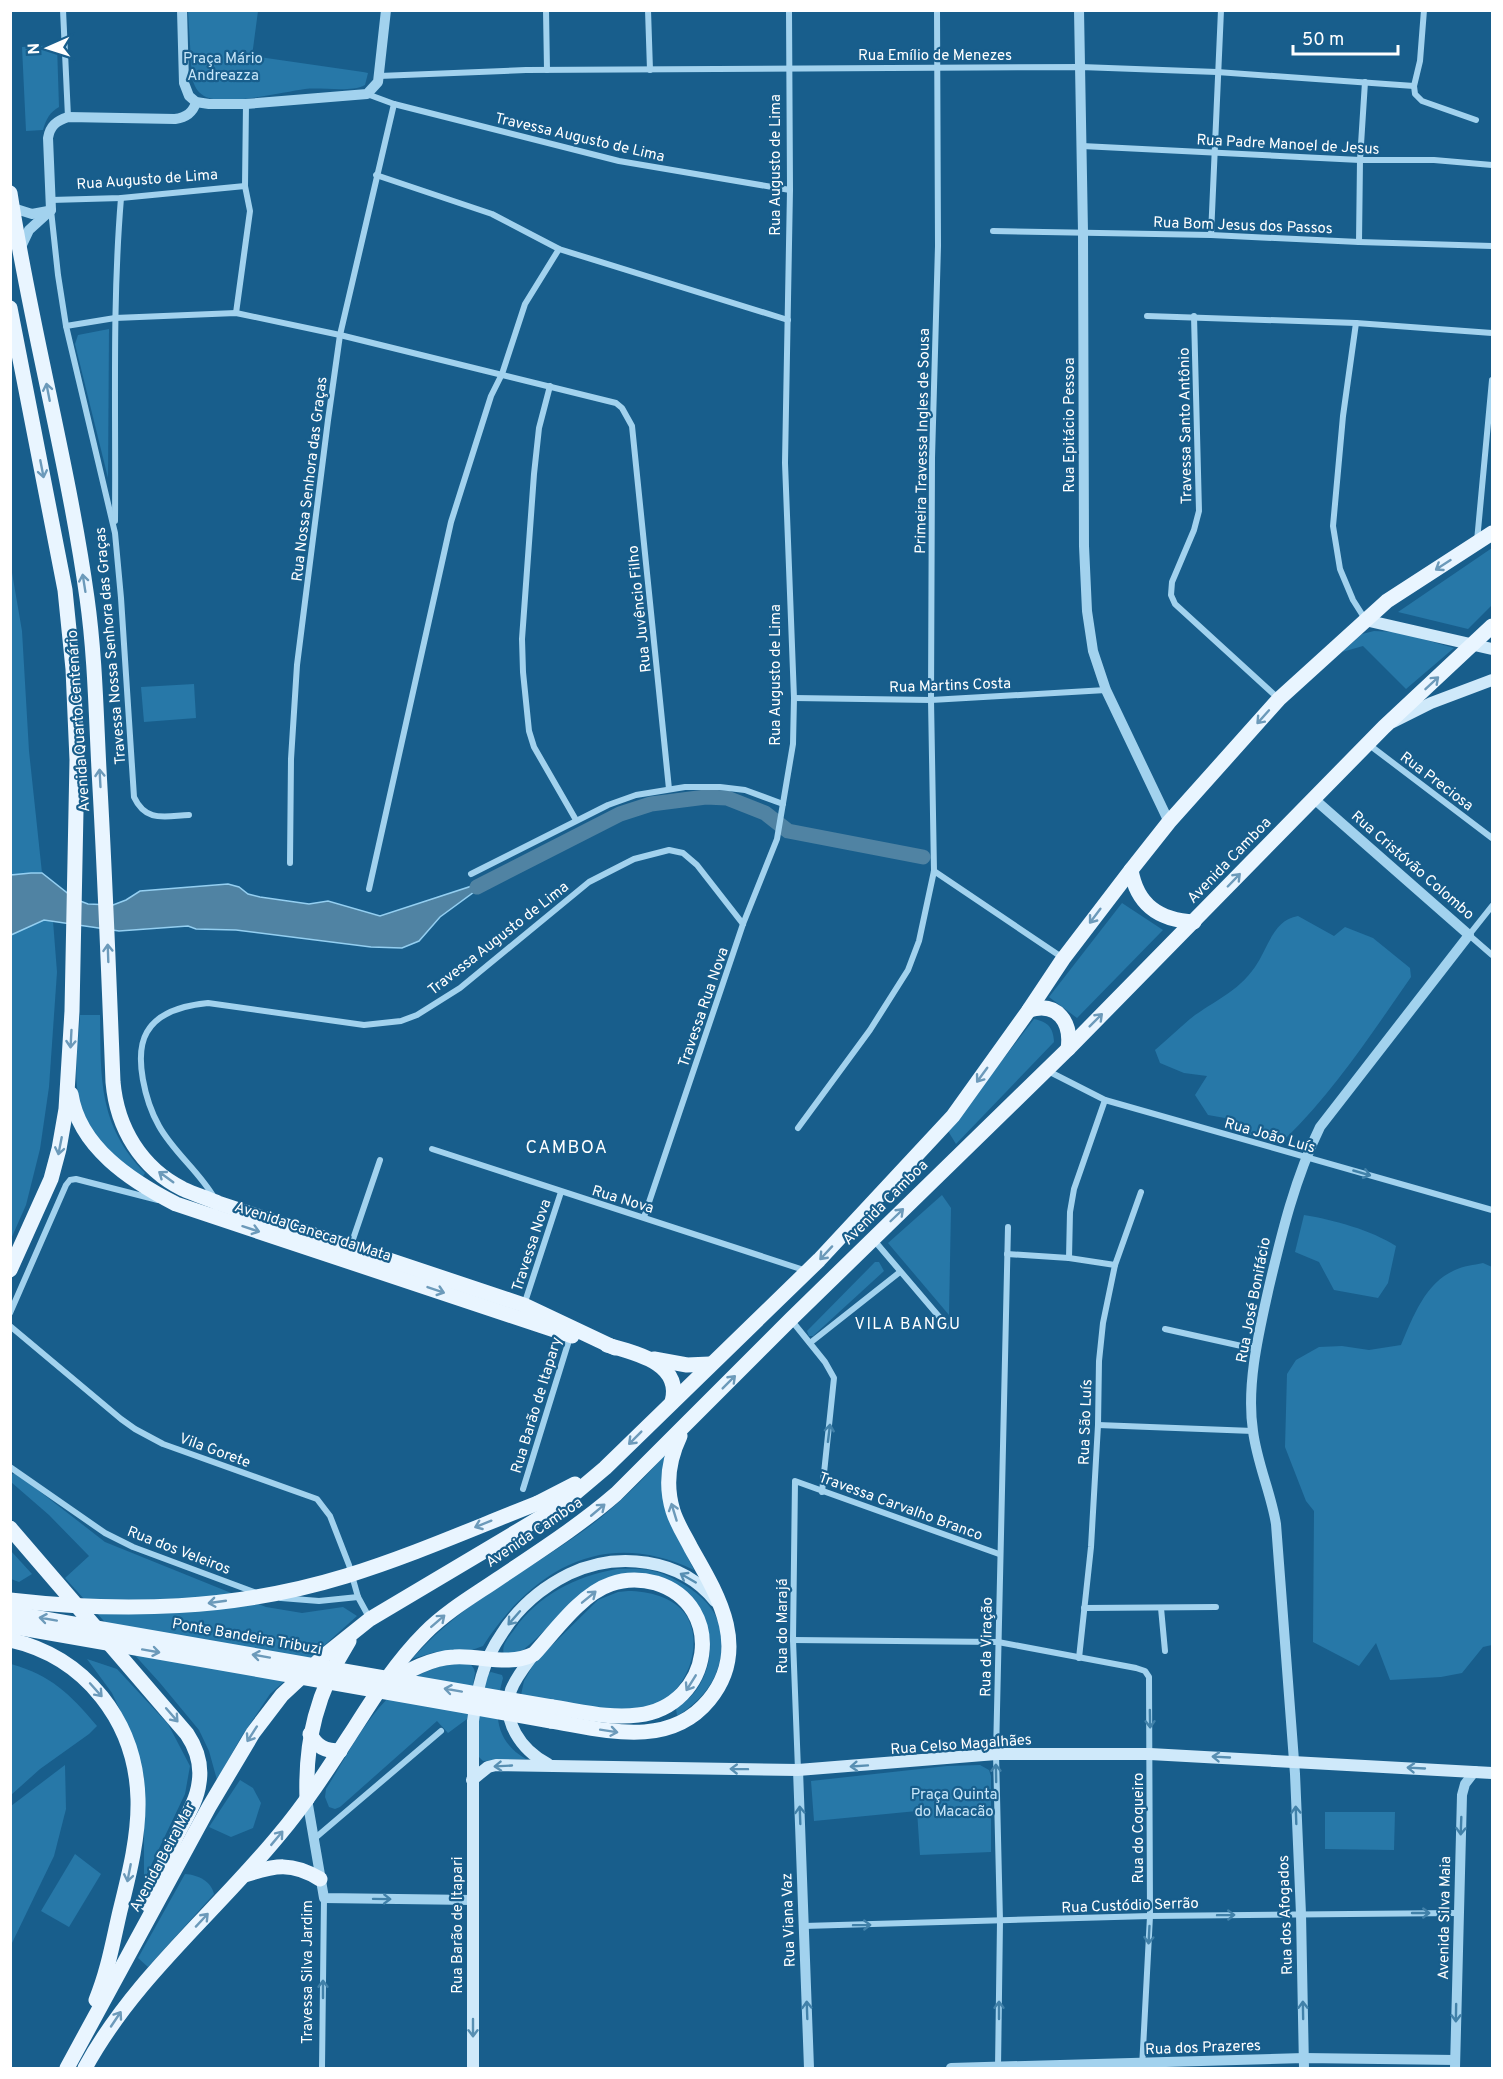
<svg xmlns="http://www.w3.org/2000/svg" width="1503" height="2079" font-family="Overpass,sans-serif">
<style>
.green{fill:#2778a8}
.water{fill:#5083a3;stroke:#94cff1;stroke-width:1.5}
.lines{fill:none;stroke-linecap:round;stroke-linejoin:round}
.canal{stroke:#5083a3;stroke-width:15}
.minor{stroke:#a2d2ee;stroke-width:6}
.tertiary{stroke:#a2d2ee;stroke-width:10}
.secondary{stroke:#cfe9fa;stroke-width:12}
.primary{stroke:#e9f5ff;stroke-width:15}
.primary-bridge{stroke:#e9f5ff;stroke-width:15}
.oneway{stroke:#6c9aba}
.oneway2{stroke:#4181a9}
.oneway3{stroke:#588fb2}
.labels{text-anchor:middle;stroke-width:4.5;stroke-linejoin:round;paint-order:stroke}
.street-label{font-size:15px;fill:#fff;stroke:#185e8c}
.park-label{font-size:15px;fill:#c8e7fa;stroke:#185e8c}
.neighbourhood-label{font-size:16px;letter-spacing:1.5px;fill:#fff;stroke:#185e8c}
.quarter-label{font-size:18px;letter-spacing:1.5px;fill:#fff;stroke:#185e8c}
</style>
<rect width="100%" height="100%" fill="#185e8c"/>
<g class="green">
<path d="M188,11H258L252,56L363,72L368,73L365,85C350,93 323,87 305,89C283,92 223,107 204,96C197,92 194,85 192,78Z"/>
<path d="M57,45L59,107C50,112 46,119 43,130L26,131L22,47Z"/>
<polygon points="109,329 108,478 75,344 78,335"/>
<polygon points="1492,548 1492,605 1468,629 1398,612"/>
<polygon points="10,561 22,631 29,751 42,873 10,875"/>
<polygon points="1374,631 1398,632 1454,648 1406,689 1363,646 1342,652 1362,634"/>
<polygon points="194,684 196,718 144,722 141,687"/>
<polygon points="1122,903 1163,930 1077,1018 1049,997"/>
<path d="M1298,916L1334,936L1345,927L1373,938L1410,968L1411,977C1372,1033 1335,1090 1286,1138L1249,1135L1225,1118L1208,1115L1195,1095L1207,1076L1184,1073L1160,1063L1155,1050C1167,1040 1178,1029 1190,1019C1213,1001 1237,993 1255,967C1268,948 1273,920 1298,916Z"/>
<polygon points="44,920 53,921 57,972 49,1087 40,1149 26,1205 11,1239 11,935"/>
<path d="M80,1015H100C101,1078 98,1125 145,1173L142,1178C123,1163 101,1146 89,1125C69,1093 78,1051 80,1015Z"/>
<path d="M1034,1019C1048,1022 1053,1027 1054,1042L956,1144L948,1131Z"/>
<polygon points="942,1195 951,1208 949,1315 888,1243"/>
<path d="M1304,1215C1334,1220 1371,1230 1396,1246L1388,1283L1378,1298L1334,1290L1319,1262L1295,1252Z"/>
<polygon points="875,1262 879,1262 884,1271 813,1336 809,1336 807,1331"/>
<path d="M1483,1263L1492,1267V1645L1483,1647L1462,1673L1441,1677L1390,1680L1376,1643L1359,1666L1313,1642L1314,1511L1306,1501L1285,1447L1287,1374L1296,1360L1319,1347L1342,1346L1369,1350L1401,1345C1413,1317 1425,1283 1455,1270C1463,1266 1474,1265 1483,1263Z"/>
<path d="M666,1454L675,1532L694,1570C604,1527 533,1569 483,1646L472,1650L435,1652L412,1659C461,1603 519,1576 579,1534C612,1511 639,1484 666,1454Z"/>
<polygon points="16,1473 105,1542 266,1607 302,1613 343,1607 357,1616 270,1694 240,1739 217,1780 209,1751 199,1730 160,1683 65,1578 89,1556 49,1515 11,1482 10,1475"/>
<polygon points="11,1551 32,1574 19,1582 11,1579"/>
<path d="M617,1569C629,1569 642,1568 653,1571C664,1573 674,1579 683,1584C713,1602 727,1624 720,1660C715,1685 698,1703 677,1716L676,1708C682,1704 689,1699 694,1693C707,1677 714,1651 708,1631C704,1618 693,1606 686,1595L607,1578C578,1590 549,1630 523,1650L517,1653L504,1655C501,1645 508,1638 514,1630C538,1595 576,1576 617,1569Z"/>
<path d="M628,1591C648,1591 674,1597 686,1615C706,1647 684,1697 650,1707C620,1716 553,1700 521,1695L524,1681L535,1662L598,1600L618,1592Z"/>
<polygon points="87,1659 117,1669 168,1724 190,1766 185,1794 144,1880 144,1777 132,1736 112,1693"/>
<path d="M470,1663L474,1669L475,1673L467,1719L448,1733L437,1721L340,1807L335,1809L329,1807L325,1797L326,1789C354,1745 380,1687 433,1669C444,1664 457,1664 470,1663Z"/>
<path d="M11,1664C52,1676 69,1693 97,1726L89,1734L40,1769L11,1795Z"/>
<path d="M491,1672L502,1675L503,1678C494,1711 493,1740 526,1759L483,1761L477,1755L479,1705L488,1674Z"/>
<polygon points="65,1765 66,1809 54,1856 11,1945 11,1806"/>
<polygon points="980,1765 989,1770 991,1776 991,1852 920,1855 917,1811 814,1821 811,1781 947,1766"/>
<polygon points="240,1780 253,1788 261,1803 253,1828 231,1837 209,1827"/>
<polygon points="1325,1812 1395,1812 1394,1850 1325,1849"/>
<polygon points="75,1854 101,1874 69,1927 41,1911"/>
<path d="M185,1874C198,1875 211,1881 214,1894L148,1967L138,1958Z"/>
</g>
<polygon class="water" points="31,873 42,873 75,899 88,904 113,905 126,900 140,891 228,884 239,887 248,894 260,897 309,904 328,901 380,916 475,885 478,889 440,917 419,941 402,948 371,947 236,930 196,929 188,926 119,931 44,920 11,935 11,875"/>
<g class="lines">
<polyline class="canal" points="477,887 620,814 651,804 706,797 727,798 765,813 788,831 923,857"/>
<g class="minor">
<polyline points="63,10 68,117"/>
<polyline points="546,10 547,70"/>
<polyline points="648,10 650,70"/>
<polyline points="1424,10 1420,61 1414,86 1415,94 1422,101 1476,120"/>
<polyline points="379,76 526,70 1081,67 1217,72 1414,86"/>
<polyline points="367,94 394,104 619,161 790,190"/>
<polyline points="1082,146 1360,160 1434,160 1492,165"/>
<polyline points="376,175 492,214 559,249 788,320"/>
<polyline points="51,200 121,198 245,186"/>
<path d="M51,210L58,275L66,326L115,533L121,598L134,797C146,823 165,816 189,815"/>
<polyline points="993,231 1211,235 1359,242 1492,246"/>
<polyline points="1211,235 1221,10"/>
<polyline points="1359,242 1360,160 1365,82"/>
<polyline points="236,313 250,211 245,186 246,104"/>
<polyline points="1147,316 1356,323 1492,333"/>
<polyline points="1194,316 1199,511 1194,530 1172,582 1171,595 1175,604 1279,699"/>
<polyline points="1356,323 1343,416 1333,526 1340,569 1353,600 1365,619"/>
<polyline points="66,326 115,318 236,313 340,335 616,403 622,408 632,426 669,789"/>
<polyline points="550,386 539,428 534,474 522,639 523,672 529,731 534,747 576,820"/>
<path d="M115,521C116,414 112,306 121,198"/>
<polyline points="1477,541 1492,380"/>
<polyline points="794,698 931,700 1106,690"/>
<polyline points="1368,744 1492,838"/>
<polyline points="290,863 291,759 297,665 328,420 340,335 394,104"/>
<polyline points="934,871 1063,958"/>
<polyline points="471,874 608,805 636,795 685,787 720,787 745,790 783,804"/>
<polyline points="369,889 451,522 491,396 502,374 525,304 559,249"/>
<polyline points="1492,906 1469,935 1492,955"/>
<polyline points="1048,1071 1105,1100 1492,1210"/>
<polyline points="798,1128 870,1030 908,970 919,941 934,871 931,700 932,458 938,246 937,10"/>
<polyline points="432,1149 807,1271"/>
<path d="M215,1199C200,1172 174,1153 159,1126C146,1103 133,1056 147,1032C159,1011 187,1005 208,1003L364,1025L401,1021L417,1015L460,988L589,882L634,859L669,850L683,853L697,865L743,924"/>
<polyline points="644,1217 743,924 777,839 793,744 794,698 785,463 790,190 789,10"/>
<polyline points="873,1239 947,1326"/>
<polyline points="350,1248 380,1160"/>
<polyline points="1007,1254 1069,1258 1115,1265"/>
<polyline points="1069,1258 1070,1212 1074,1189 1105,1100"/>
<polyline points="524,1305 561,1192"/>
<polyline points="10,1313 66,1185 70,1180 76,1179 158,1200"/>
<polyline points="792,1321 825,1362 834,1378 822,1492"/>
<polyline points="10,1326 121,1419 135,1429 163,1444 317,1499 330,1516 349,1565 358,1597 370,1619"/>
<polyline points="1165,1329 1255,1349"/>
<polyline points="810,1343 900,1272"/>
<polyline points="1098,1425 1253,1431"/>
<polyline points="10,1467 105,1533 133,1547 254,1592"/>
<polyline points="523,1489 570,1337"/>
<polyline points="281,1598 319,1601 358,1597"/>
<polyline points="1084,1608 1216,1607"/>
<polyline points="1161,1608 1165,1651"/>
<polyline points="793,1640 998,1642 1136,1668 1145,1671 1149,1677 1150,1916 1142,2068"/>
<polyline points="1079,1658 1091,1547 1098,1425 1099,1361 1103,1323 1115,1265 1141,1192"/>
<polyline points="798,1770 793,1640 795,1481 999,1554"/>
<polyline points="314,1839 441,1731"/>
<polyline points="804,1926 1150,1916 1458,1913"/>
<polyline points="322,2068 324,1898"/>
<polyline points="998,2068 1000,1921 996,1754 1008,1227"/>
</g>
<g class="tertiary">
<polyline points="182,10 184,83 189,96 196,102 209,104 246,104 367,94 378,82 386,10"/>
<polyline points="1079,10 1083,232 1084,546 1087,611 1093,651 1106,690 1169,822"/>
<polyline points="13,208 32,214 48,211"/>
<path d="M51,210L48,138C50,126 56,121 68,117L175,119C186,117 193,113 196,102"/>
<polyline points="20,249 29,230 51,210"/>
<polyline points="798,1770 809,2068"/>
<polyline points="307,1799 324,1898 472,1900"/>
<polyline points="951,2068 1304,2058 1455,2060"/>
<path d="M1304,2068L1301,1914L1295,1774L1276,1524C1271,1493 1257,1463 1253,1431C1246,1385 1259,1332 1269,1287C1282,1232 1295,1178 1320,1127L1469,935L1313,798"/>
<polyline points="1455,2068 1462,1795 1465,1784 1475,1771"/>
</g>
<g class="secondary">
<polyline points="1365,620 1492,649"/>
<polyline points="1393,722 1431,703 1492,680"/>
<path d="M534,1654C526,1665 516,1677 511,1690C501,1721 521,1750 548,1764"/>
<polyline points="472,1780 488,1767 496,1765 798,1770 996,1754 1150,1754 1492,1773"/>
<path d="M473,2068V1721C477,1690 483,1661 501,1635C517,1609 541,1588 569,1574C617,1551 681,1558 715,1601"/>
</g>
<g class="primary">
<path d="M10,193C31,329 68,462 87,598C95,655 96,712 99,770C105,874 109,978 113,1082C117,1128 141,1168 183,1189C194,1194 206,1198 218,1203L524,1305L615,1348"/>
<polyline points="10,308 65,590 73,669 77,760 72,1011 66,1109 59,1149 51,1179 10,1270"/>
<path d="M1131,870C1137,905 1159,920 1194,922"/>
<path d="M1029,1010C1058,1001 1072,1023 1068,1049"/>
<path d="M71,1094C79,1147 131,1181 176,1204L572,1336"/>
<path d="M607,1345C635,1353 683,1363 672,1402"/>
<polyline points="654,1359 687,1365 710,1364"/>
<polyline points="538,1503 575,1484"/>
<path d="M10,1528L187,1734C197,1749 202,1765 199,1783C197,1801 185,1819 177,1835C166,1858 157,1881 147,1904"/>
<path d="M10,1640C86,1657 136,1722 138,1799C139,1836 129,1875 120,1911C113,1941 108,1971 96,2000"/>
<path d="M389,1682C408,1671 431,1658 454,1657C481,1655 508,1667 534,1654C555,1631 581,1594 611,1584C625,1579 641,1579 656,1583C727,1605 713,1706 638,1715C610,1719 580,1711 552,1707"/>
<path d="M551,1721C605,1730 669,1749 709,1700C751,1649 718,1595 691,1548C685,1536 677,1524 673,1511C665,1485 669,1459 680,1436"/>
<path d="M310,1734C317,1747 325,1751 340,1751"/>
<path d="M307,1799C305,1739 317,1692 349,1641"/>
<path d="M245,1875C275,1865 292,1862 320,1879"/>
<polyline points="67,2068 209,1807 253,1733 282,1695 325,1655 370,1619 543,1516 573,1495 605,1468 819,1260 953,1116 1029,1010 1063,959 1131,870 1169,822 1279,699 1387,601 1492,533"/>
<path d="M85,2068C134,1978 215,1913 279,1835C307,1802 331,1764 355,1727C376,1694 397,1661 425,1633C447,1611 473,1596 498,1579C538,1552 579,1526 616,1494L791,1319L1068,1049L1384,727L1492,626"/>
</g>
<g class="primary-bridge">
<path d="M10,1600C124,1613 235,1610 346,1576C411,1556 474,1528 538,1503"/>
<polyline points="10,1613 552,1707"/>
<polyline points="10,1626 551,1721"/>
</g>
</g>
<defs><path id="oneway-shaft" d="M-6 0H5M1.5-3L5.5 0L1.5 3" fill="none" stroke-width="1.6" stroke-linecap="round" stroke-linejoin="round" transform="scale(1.5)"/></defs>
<g class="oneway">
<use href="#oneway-shaft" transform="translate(48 392) rotate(-101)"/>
<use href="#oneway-shaft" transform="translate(42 469) rotate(79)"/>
<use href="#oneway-shaft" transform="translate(1443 565) rotate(147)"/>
<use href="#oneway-shaft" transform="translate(84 583) rotate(-99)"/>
<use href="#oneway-shaft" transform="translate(1432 683) rotate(-43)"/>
<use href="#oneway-shaft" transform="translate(1263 717) rotate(132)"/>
<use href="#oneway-shaft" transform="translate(100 778) rotate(-93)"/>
<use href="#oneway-shaft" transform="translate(1234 880) rotate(-46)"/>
<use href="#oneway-shaft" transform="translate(1095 916) rotate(127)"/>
<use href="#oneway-shaft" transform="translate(108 953) rotate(-92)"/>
<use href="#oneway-shaft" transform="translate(1096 1020) rotate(-45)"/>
<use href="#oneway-shaft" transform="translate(71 1039) rotate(93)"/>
<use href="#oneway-shaft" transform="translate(982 1075) rotate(126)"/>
<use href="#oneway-shaft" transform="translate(60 1146) rotate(101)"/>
<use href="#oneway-shaft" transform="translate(166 1177) rotate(-144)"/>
<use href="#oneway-shaft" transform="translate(897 1215) rotate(-44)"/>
<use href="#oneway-shaft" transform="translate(251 1229) rotate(18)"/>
<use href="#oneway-shaft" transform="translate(826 1253) rotate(133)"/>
<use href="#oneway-shaft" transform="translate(436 1290) rotate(19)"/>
<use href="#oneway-shaft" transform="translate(729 1382) rotate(-45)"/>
<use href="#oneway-shaft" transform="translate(635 1438) rotate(135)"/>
<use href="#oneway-shaft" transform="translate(598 1510) rotate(-40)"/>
<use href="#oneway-shaft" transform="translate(674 1512) rotate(-107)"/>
<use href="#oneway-shaft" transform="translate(483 1524) rotate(158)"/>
<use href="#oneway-shaft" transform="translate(589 1597) rotate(-39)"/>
<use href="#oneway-shaft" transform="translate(217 1602) rotate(172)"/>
<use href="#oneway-shaft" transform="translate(48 1619) rotate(-170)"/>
<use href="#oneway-shaft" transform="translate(438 1621) rotate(-41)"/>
<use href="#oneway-shaft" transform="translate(151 1651) rotate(10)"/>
<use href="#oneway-shaft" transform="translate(261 1656) rotate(-170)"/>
<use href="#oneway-shaft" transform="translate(691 1683) rotate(122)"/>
<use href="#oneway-shaft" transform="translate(96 1690) rotate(48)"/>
<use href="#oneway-shaft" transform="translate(453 1690) rotate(-170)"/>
<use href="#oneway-shaft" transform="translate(172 1715) rotate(49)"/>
<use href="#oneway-shaft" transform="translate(609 1731) rotate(9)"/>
<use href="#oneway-shaft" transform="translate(252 1734) rotate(123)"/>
<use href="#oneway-shaft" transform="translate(277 1838) rotate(-50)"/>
<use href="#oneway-shaft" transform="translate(129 1873) rotate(101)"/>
<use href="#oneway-shaft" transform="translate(202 1920) rotate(-47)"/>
<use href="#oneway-shaft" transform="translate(116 2019) rotate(-56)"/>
</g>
<g class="oneway2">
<use href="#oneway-shaft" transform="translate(1362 1173) rotate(16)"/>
<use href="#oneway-shaft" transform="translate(829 1433) rotate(-83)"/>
<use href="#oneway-shaft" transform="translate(1150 1719) rotate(89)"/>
<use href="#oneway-shaft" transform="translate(996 1773) rotate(-91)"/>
<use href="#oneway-shaft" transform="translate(800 1815) rotate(-92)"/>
<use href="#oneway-shaft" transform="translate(1296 1815) rotate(-92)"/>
<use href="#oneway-shaft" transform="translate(1461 1826) rotate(92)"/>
<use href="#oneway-shaft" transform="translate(382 1899) rotate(1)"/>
<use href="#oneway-shaft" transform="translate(1421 1913)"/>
<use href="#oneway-shaft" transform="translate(1226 1915) rotate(-1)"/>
<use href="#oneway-shaft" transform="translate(862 1925) rotate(-1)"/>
<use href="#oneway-shaft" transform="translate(1149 1935) rotate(93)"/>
<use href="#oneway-shaft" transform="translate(323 1989) rotate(-90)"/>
<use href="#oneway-shaft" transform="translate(807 2010) rotate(-92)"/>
<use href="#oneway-shaft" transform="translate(999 2010) rotate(-90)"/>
<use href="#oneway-shaft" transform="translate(1303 2010) rotate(-91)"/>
<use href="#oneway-shaft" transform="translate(1456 2013) rotate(91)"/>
</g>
<g class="oneway3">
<use href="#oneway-shaft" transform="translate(688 1578) rotate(-150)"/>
<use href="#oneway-shaft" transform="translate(514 1618) rotate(131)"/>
<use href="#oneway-shaft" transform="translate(1221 1757) rotate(-177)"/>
<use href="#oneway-shaft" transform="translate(503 1766) rotate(177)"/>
<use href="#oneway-shaft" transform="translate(859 1766) rotate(176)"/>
<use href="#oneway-shaft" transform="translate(1416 1768) rotate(-177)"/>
<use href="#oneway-shaft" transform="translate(739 1769) rotate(-179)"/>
<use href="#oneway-shaft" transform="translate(473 2028) rotate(90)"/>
</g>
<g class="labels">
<g class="street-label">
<text x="935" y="60">Rua Emílio de Menezes</text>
<text transform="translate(580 137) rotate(13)" y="5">Travessa Augusto de Lima</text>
<text transform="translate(1288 144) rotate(3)" y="5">Rua Padre Manoel de Jesus</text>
<text transform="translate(775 165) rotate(-90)" y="5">Rua Augusto de Lima</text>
<text transform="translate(147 179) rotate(-4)" y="5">Rua Augusto de Lima</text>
<text transform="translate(1243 225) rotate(2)" y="5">Rua Bom Jesus dos Passos</text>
<text transform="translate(1069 425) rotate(-90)" y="5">Rua Epitácio Pessoa</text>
<text transform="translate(1185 426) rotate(-91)" y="5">Travessa Santo Antônio</text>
<text transform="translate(922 441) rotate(-89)" y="5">Primeira Travessa Ingles de Sousa</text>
<text transform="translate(309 479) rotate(-83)" y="5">Rua Nossa Senhora das Graças</text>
<text transform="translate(639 609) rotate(-96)" y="5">Rua Juvêncio Filho</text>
<text transform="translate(110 646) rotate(-95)" y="5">Travessa Nossa Senhora das Graças</text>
<text transform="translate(775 675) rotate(-90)" y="5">Rua Augusto de Lima</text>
<text transform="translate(950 685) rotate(-2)" y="5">Rua Martins Costa</text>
<text transform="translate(78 721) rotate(-94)" y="5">Avenida Quarto Centenário</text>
<text transform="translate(1437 781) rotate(37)" y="5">Rua Preciosa</text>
<text transform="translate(1229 860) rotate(-46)" y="5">Avenida Camboa</text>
<text transform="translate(1413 865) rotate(41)" y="5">Rua Cristóvão Colombo</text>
<text transform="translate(498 938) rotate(-38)" y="5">Travessa Augusto de Lima</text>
<text transform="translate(703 1007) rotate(-71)" y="5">Travessa Rua Nova</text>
<text transform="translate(1270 1135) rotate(16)" y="5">Rua João Luís</text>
<text transform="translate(623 1199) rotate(17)" y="5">Rua Nova</text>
<text transform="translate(885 1202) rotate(-45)" y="5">Avenida Camboa</text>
<text transform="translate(313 1231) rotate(18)" y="5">Avenida Caneca da Mata</text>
<text transform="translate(531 1245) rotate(-72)" y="5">Travessa Nova</text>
<text transform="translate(1253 1300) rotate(-79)" y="5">Rua José Bonifácio</text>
<text transform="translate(536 1405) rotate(-73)" y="5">Rua Barão de Itapary</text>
<text transform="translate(1085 1422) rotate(-88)" y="5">Rua São Luís</text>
<text transform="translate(215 1450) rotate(20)" y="5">Vila Gorete</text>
<text transform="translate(901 1506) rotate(20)" y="5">Travessa Carvalho Branco</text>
<text transform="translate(534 1532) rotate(-34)" y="5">Avenida Camboa</text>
<text transform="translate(179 1550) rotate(21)" y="5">Rua dos Veleiros</text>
<text transform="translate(782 1626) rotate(-90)" y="5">Rua do Marajá</text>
<text transform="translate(247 1636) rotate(10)" y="5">Ponte Bandeira Tribuzi</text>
<text transform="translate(986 1647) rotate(-89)" y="5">Rua da Viração</text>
<text transform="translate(961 1744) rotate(-4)" y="5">Rua Celso Magalhães</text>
<text transform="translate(1138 1828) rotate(-90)" y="5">Rua do Coqueiro</text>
<text transform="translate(162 1857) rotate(-62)" y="5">Avenida Beira Mar</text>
<text transform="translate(1130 1905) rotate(-2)" y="5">Rua Custódio Serrão</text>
<text transform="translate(1285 1915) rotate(-92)" y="5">Rua dos Afogados</text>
<text transform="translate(1444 1918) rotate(-89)" y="5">Avenida Silva Maia</text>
<text transform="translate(788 1920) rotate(-92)" y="5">Rua Viana Vaz</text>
<text transform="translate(457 1925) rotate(-90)" y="5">Rua Barão de Itapari</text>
<text transform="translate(307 1972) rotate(-90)" y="5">Travessa Silva Jardim</text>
<text transform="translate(1203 2047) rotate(-2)" y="5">Rua dos Prazeres</text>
</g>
<g class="park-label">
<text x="223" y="63">Praça Mário<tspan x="223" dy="17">Andreazza</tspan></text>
<text x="954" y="1799">Praça Quinta<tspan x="954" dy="17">do Macacão</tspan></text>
</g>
<g class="neighbourhood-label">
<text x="908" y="1329">VILA BANGU</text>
</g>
<g class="quarter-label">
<text x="567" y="1153">CAMBOA</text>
</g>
</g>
<rect width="1503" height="2079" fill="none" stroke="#ffffff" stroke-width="24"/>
<g transform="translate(48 48) rotate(267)" stroke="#185e8c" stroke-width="4.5" paint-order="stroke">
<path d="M0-4.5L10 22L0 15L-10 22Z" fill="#ffffff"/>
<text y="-9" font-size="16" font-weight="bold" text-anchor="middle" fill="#ffffff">N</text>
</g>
<path d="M1293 45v9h105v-9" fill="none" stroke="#ffffff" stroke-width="3"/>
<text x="1302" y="45" font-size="18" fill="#ffffff" stroke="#185e8c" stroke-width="4.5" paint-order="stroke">50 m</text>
</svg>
